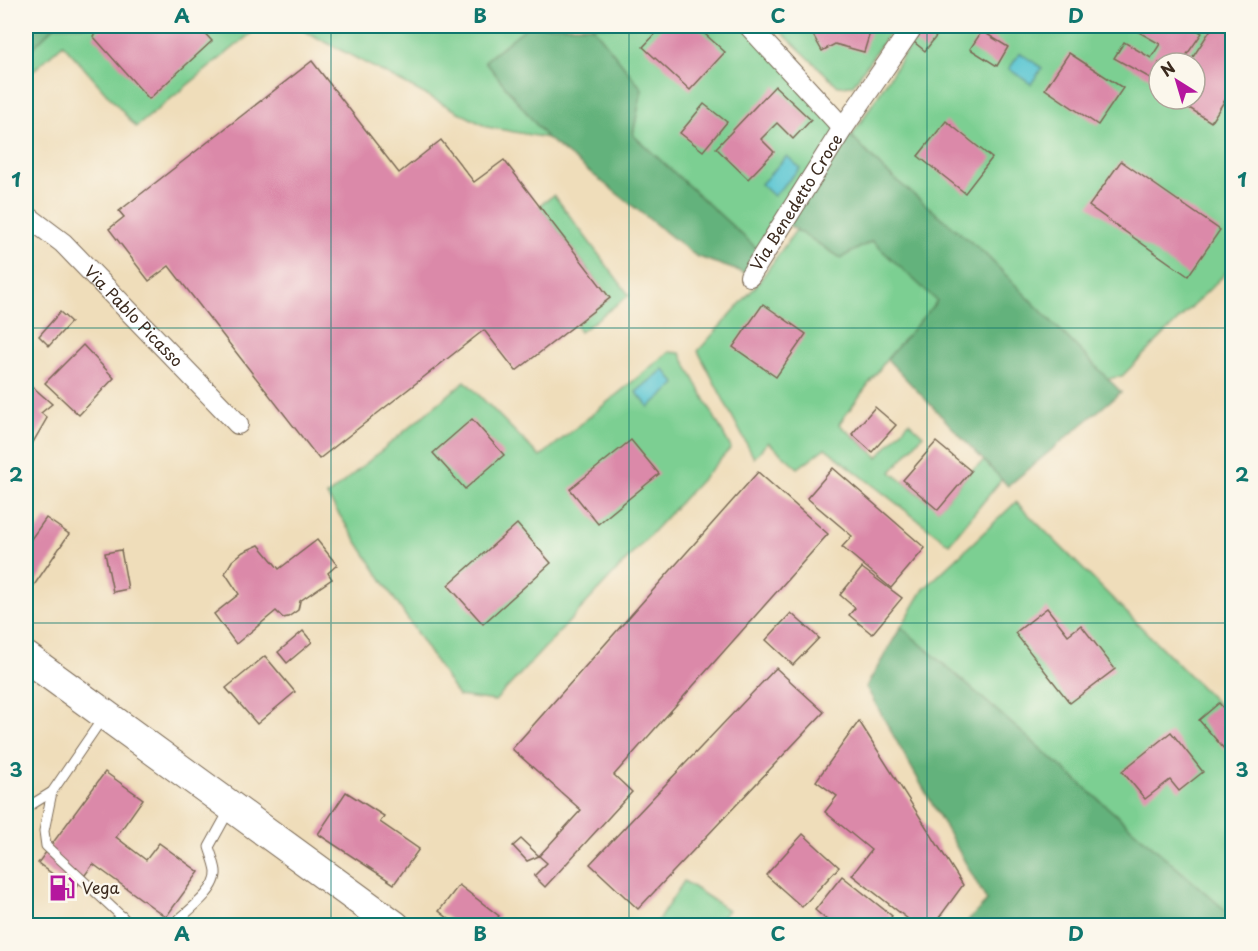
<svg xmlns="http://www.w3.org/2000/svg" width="1258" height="951" font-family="'Playpen Sans',sans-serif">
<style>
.green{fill:#7bcf92;stroke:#5b7c58;stroke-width:1.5;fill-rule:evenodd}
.forest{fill:#64b27c;stroke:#506e4d;stroke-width:1.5}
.water{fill:#5ac6d2;stroke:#4a7878;stroke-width:1.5}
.building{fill:#db89a9}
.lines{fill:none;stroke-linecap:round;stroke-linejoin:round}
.service-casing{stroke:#7a6955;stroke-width:11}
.minor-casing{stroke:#7a6955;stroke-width:22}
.primary-casing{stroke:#7a6955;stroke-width:32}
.service{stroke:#fff;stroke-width:9}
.minor{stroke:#fff;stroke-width:20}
.primary{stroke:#fff;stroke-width:30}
.grid{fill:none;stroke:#0f766e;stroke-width:1.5;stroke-opacity:0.55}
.labels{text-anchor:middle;stroke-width:4.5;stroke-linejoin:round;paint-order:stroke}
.street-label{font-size:16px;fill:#3b2a1e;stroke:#fbf7ec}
.poi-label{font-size:16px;fill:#3b2a1e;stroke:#fbf7ec;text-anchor:start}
.neatline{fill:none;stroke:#0f766e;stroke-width:2}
.grid-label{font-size:20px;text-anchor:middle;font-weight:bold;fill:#0f766e}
</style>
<rect width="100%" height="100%" fill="#fbf7ec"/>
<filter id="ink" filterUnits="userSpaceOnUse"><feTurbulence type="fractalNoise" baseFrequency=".0167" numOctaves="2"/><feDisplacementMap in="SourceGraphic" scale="12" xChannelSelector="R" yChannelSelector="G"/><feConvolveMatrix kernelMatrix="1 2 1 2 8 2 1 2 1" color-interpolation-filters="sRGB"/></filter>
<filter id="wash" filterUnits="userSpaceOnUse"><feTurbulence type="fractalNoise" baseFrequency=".008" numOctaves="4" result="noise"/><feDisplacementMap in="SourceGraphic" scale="24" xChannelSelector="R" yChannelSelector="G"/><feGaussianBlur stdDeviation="1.35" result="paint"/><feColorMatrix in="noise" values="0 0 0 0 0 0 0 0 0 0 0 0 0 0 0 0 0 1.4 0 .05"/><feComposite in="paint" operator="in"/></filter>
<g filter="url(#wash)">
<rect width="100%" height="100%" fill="#efddba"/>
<g class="green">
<polygon points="55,26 260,26 136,127 63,44 26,77 26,54"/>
<polygon points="295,26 528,26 485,61 547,138 487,127"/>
<polygon points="592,26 749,26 843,128 764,255 633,135 642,89"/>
<polygon points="775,26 894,26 853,85 838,86"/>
<path d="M922,26H1232V267L1122,376L1108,379L984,253L884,170L852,136ZM1159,63H1195V99H1159Z"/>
<polygon points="554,195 629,295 580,332 575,324 610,298 539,206"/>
<polygon points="796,230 841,258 872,241 938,301 887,359 839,424 878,457 909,422 923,435 891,472 938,509 971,471 984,461 1002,479 949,544 825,448 798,468 768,442 754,458 698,351 756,286"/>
<polygon points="669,352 680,353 731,448 495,701 458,696 327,496 465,381 540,457"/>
<polygon points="1016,502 1232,718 1232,916 901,627 924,589"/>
<polygon points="684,881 728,910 716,925 693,925 689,923 687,925 655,925"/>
</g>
<g class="forest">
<polygon points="26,26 55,26 26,54"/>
<polygon points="528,26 592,26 642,89 633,135 764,255 750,275 696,256 547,138 485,61"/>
<polygon points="843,128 884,170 984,253 1121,392 1008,486 887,359 937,301 872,241 841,258 784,222"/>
<polygon points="901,627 1232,916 1232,925 964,925 987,901 866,687"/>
</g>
<g class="water">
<polygon points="1020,53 1042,68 1031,84 1009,69"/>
<polygon points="787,156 800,168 774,196 761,184"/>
<polygon points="664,369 676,384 649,407 636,392"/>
</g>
<g id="blocks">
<g class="building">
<polygon points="104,26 198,26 212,41 149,99 93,36"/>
<polygon points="663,26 696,26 725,52 690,90 643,47"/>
<polygon points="808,26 872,26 864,52 835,44 822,51"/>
<polygon points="926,26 934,26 941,30 925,51 914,42"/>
<polygon points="1128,26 1191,26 1202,33 1181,63 1159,63 1159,83 1114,58 1124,42 1151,58 1160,44"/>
<polygon points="1213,26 1232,26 1232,89 1211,122 1175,99 1195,99 1195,63 1189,63"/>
<polygon points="982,31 1008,47 997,66 970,49"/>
<polygon points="1069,53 1123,88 1098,125 1045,89"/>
<polygon points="312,61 399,173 441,140 474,182 504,160 610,298 516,371 484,330 319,459 169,266 149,281 109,229 124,217 119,211"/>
<polygon points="775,86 811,120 793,139 777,123 761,139 774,152 748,179 716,148"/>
<polygon points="704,104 727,122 703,151 680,133"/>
<polygon points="946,121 992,158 965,193 918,156"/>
<polygon points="1121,161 1220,230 1188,276 1089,206"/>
<polygon points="763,304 806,334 776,377 733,347"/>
<polygon points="60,312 71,322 49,346 39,336"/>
<polygon points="83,345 114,378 79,415 45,383"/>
<polygon points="26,381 52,404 41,413 47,418 32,444 26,439"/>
<polygon points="875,407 896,425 872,452 852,434"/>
<polygon points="472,419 504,455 465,489 433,453"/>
<polygon points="631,440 659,474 598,524 570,489"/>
<polygon points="936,442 971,471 938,510 903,480"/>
<polygon points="833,468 925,548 891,588 842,547 852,536 807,498"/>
<polygon points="758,472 828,534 614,775 632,792 545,887 534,876 547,863 539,856 581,810 512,749"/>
<polygon points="46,518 69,534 26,597 26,546"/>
<polygon points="517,524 551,563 483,624 448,585"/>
<polygon points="317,540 337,565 328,573 332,579 300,601 298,610 288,617 283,618 276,611 236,644 214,614 239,594 225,573 232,561 243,552 259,545 279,569"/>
<polygon points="121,550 128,589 113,592 105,553"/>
<polygon points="862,568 902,598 872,634 849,615 855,608 840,595"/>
<polygon points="1047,608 1068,635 1081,625 1115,669 1070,703 1015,633"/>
<polygon points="791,613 819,638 793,665 766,640"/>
<polygon points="303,631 312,642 287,663 278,652"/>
<polygon points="265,656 295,692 257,724 226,688"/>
<polygon points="776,668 824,712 638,909 590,864"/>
<polygon points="1219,703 1232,718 1232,758 1199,720"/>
<polygon points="859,721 963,885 933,926 917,926 852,875 871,850 825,812 837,796 816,781"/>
<polygon points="1171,732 1203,772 1179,791 1170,780 1145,799 1122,771"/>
<polygon points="105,772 143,799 116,837 146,860 159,843 199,872 166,917 93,864 74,890 38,863"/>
<polygon points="346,792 384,816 380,822 419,849 394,884 318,834"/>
<polygon points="803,834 839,867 802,907 766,875"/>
<polygon points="521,839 539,856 527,861 513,846"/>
<polygon points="842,876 892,916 885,926 834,926 815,910"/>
<polygon points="459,885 499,916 492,926 458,926 439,911"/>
</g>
</g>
</g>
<g filter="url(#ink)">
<use href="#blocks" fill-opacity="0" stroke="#7a6955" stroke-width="1.5"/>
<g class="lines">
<g class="service-casing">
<g id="service">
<polyline points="52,792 44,831 46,846 132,926"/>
<polyline points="26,808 52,792 102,719"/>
<polyline points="111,926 122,916"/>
<path d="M171,926C185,913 218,891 216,871C215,863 211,854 209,847L230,809"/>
</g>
</g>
<g class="minor-casing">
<g id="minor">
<polyline points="749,26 843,128"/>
<path id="s1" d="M26,215L63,243L238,424"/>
<path id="s2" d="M750,276L843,128L913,26"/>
</g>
</g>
<g class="primary-casing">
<polyline id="primary" points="26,657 395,926"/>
</g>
<use href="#service" class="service"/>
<use href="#minor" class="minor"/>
<use href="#primary" class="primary"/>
</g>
</g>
<path class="grid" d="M331,26V926M629,26V926M927,26V926M26,328H1232M26,623H1232"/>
<defs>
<g id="fuel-bare" transform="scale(2.07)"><path d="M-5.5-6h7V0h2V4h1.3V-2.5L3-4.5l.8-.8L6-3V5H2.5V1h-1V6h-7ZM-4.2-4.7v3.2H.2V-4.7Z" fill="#b5179e" stroke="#fbf7ec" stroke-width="2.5" paint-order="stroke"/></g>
</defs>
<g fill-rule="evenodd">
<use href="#fuel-bare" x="62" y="888"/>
</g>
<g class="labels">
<g class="street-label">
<text dy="6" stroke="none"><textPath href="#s2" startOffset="87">Via Benedetto Croce</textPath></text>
<text dy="6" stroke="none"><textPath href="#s1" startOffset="148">Via Pablo Picasso</textPath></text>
</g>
<g class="poi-label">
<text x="82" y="894">Vega</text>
</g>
</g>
<rect width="1258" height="951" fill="none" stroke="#fbf7ec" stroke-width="66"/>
<g transform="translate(1177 81) rotate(323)"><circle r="28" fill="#fbf7ec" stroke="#aea59a" stroke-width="1.5"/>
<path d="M0-4.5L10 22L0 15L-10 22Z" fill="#b5179e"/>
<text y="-9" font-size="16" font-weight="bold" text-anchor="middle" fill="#3b2a1e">N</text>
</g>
<rect x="33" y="33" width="1192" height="885" class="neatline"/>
<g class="grid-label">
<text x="182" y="23">A</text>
<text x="480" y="23">B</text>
<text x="778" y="23">C</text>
<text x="1076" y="23">D</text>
<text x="16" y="187">1</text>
<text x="1242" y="187">1</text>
<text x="16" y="482">2</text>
<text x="1242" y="482">2</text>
<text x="16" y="777">3</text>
<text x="1242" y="777">3</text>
<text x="182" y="941">A</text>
<text x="480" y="941">B</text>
<text x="778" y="941">C</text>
<text x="1076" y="941">D</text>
</g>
</svg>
